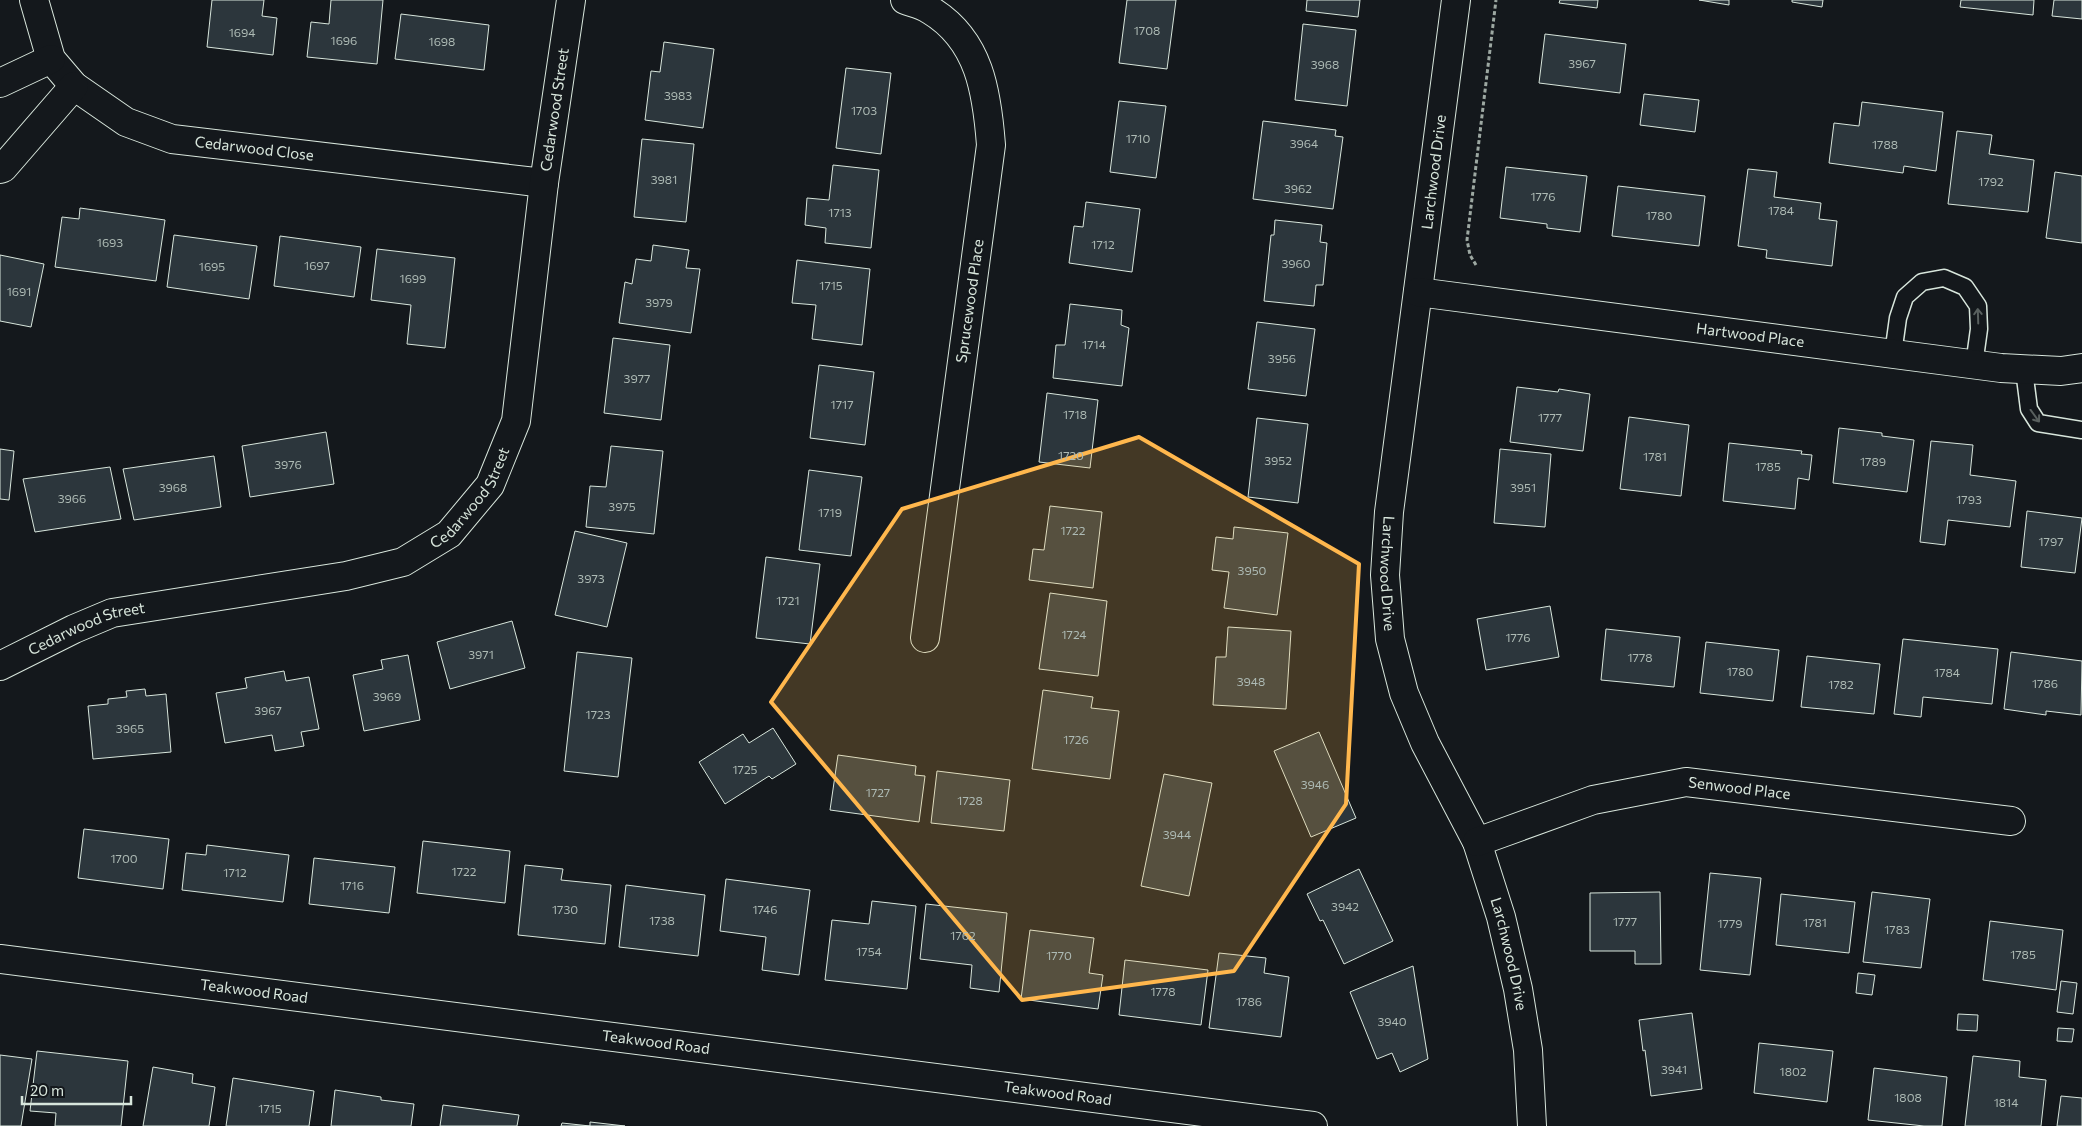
<svg xmlns="http://www.w3.org/2000/svg" width="2082" height="1126" font-family="Commissioner,sans-serif">
<style>
.building{fill:#2c363c;stroke:#d8e6dc}
.lines{fill:none;stroke-linecap:round;stroke-linejoin:round}
.service-casing{stroke:#d8e6dc;stroke-width:19}
.minor-casing{stroke:#d8e6dc;stroke-width:30}
.path{stroke:#9da8a2;stroke-width:3;stroke-dasharray:4 2.5;stroke-linecap:butt}
.service{stroke:#14181c;stroke-width:16}
.minor{stroke:#14181c;stroke-width:28}
.oneway{stroke:#59605f}
.marked{fill:#ffb74d;fill-opacity:0.2;stroke:#ffb74d;stroke-width:4;stroke-linejoin:round}
.labels{text-anchor:middle;stroke-width:4;stroke-linejoin:round;paint-order:stroke}
.number-label{font-size:12px;fill:#adbab4}
.street-label{font-size:15px;fill:#d8e6dc;stroke:#14181c}
</style>
<rect width="100%" height="100%" fill="#14181c"/>
<g class="building">
<polygon points="212,0 264,0 262,16 277,18 273,55 207,47"/>
<polygon points="331,0 383,0 377,64 307,57 311,22 329,24"/>
<polygon points="1127,0 1176,0 1167,69 1119,63"/>
<polygon points="1307,0 1360,0 1358,17 1306,11"/>
<polygon points="1560,0 1598,0 1597,8 1559,3"/>
<polygon points="1699,0 1729,0 1729,5"/>
<polygon points="1792,0 1823,0 1822,7 1792,2"/>
<polygon points="1961,0 2034,0 2033,15 1960,7"/>
<polygon points="2054,0 2082,0 2082,19 2052,16"/>
<polygon points="401,14 489,25 484,70 395,59"/>
<polygon points="1303,24 1356,30 1347,106 1295,100"/>
<polygon points="1545,34 1626,44 1620,93 1539,83"/>
<polygon points="664,42 714,49 703,128 645,120 651,71 660,72"/>
<polygon points="846,68 891,73 881,154 836,148"/>
<polygon points="1644,94 1699,100 1695,132 1640,125"/>
<polygon points="1119,101 1166,106 1156,178 1110,172"/>
<polygon points="1862,102 1943,112 1936,171 1904,166 1903,173 1829,163 1834,123 1859,126"/>
<polygon points="1263,121 1336,130 1335,136 1343,137 1333,209 1253,199"/>
<polygon points="1957,131 1992,135 1989,154 2034,160 2028,212 1948,204"/>
<polygon points="642,139 694,144 686,222 634,217"/>
<polygon points="833,165 879,170 871,248 825,243 826,228 805,225 807,198 829,200"/>
<polygon points="1506,167 1587,176 1580,232 1547,228 1547,224 1500,218"/>
<polygon points="1748,169 1777,172 1774,197 1821,203 1819,219 1837,221 1832,266 1766,258 1767,250 1738,246"/>
<polygon points="2055,172 2082,176 2082,243 2046,238"/>
<polygon points="1618,186 1705,196 1699,246 1612,236"/>
<polygon points="1086,202 1140,209 1132,272 1069,263 1074,226 1083,227"/>
<polygon points="80,208 165,220 156,281 55,267 62,217 79,219"/>
<polygon points="1275,220 1322,225 1320,242 1327,243 1323,285 1316,285 1314,306 1264,301 1271,235 1274,235"/>
<polygon points="174,235 257,246 249,299 167,287"/>
<polygon points="280,236 361,247 354,297 274,286"/>
<polygon points="653,245 689,250 686,268 700,269 691,333 619,323 625,282 632,284 636,259 651,261"/>
<polygon points="377,249 455,258 445,348 407,344 411,305 371,300"/>
<polygon points="0,255 44,264 31,327 0,321"/>
<polygon points="797,260 870,269 862,345 812,339 816,305 792,303"/>
<polygon points="1070,304 1122,310 1121,325 1129,328 1122,386 1053,378 1056,345 1065,345"/>
<polygon points="1257,322 1315,329 1306,396 1248,389"/>
<polygon points="613,338 670,345 661,420 604,413"/>
<polygon points="819,365 874,372 865,445 810,438"/>
<polygon points="1517,387 1558,392 1559,389 1590,394 1583,451 1510,442"/>
<polygon points="1047,393 1098,400 1090,468 1039,462"/>
<polygon points="1629,417 1689,425 1681,496 1620,489"/>
<polygon points="1257,418 1308,424 1298,503 1248,497"/>
<polygon points="1839,428 1882,433 1882,436 1914,440 1907,492 1833,483"/>
<polygon points="326,432 334,484 250,497 242,446"/>
<polygon points="1931,441 1973,445 1970,475 2016,481 2010,527 1948,520 1945,545 1920,542"/>
<polygon points="1729,443 1802,451 1801,454 1812,455 1809,480 1798,478 1795,509 1723,501"/>
<polygon points="611,446 663,451 654,534 586,527 590,486 606,487"/>
<polygon points="0,449 14,451 9,500 0,499"/>
<polygon points="1500,449 1551,454 1545,527 1494,523"/>
<polygon points="214,456 221,507 134,520 123,469"/>
<polygon points="110,467 121,519 35,532 23,479"/>
<polygon points="809,470 862,477 851,556 799,550"/>
<polygon points="1050,506 1102,512 1093,588 1029,580 1033,549 1044,550"/>
<polygon points="2027,511 2082,518 2075,573 2021,567"/>
<polygon points="1234,527 1288,533 1277,615 1224,608 1229,572 1212,570 1216,537 1233,539"/>
<polygon points="575,531 627,543 607,627 555,615"/>
<polygon points="766,557 820,564 810,644 756,638"/>
<polygon points="1050,593 1107,601 1098,676 1039,669"/>
<polygon points="1550,606 1559,657 1486,670 1477,619"/>
<polygon points="512,621 525,668 450,689 437,642"/>
<polygon points="1228,627 1291,631 1286,709 1213,705 1216,657 1226,657"/>
<polygon points="1606,629 1680,637 1674,687 1601,680"/>
<polygon points="1903,639 1998,649 1992,704 1923,697 1921,717 1894,714"/>
<polygon points="1706,642 1779,650 1773,701 1700,693"/>
<polygon points="577,652 632,658 618,777 564,771"/>
<polygon points="2011,652 2082,661 2081,715 2046,711 2046,715 2004,709"/>
<polygon points="408,655 420,720 364,731 353,675 383,669 381,660"/>
<polygon points="1807,656 1880,664 1874,714 1801,707"/>
<polygon points="284,671 286,681 309,677 319,729 301,732 304,746 275,751 272,735 225,743 216,693 247,688 245,678"/>
<polygon points="145,689 146,696 166,694 171,752 93,759 88,706 108,704 108,699 127,697 126,691"/>
<polygon points="1043,690 1093,697 1091,708 1119,711 1110,779 1032,769"/>
<polygon points="773,728 796,764 772,779 769,776 725,804 699,762 743,734 749,743"/>
<polygon points="1319,732 1356,818 1311,837 1274,751"/>
<polygon points="838,755 916,766 915,775 925,776 919,822 830,810"/>
<polygon points="937,771 1010,780 1004,831 931,823"/>
<polygon points="1164,774 1212,783 1189,896 1141,886"/>
<polygon points="84,829 169,839 163,889 78,878"/>
<polygon points="423,841 510,851 505,903 417,893"/>
<polygon points="207,845 289,855 283,902 182,890 186,853 206,855"/>
<polygon points="314,858 395,867 389,913 309,904"/>
<polygon points="525,865 563,869 561,880 611,885 605,944 518,935"/>
<polygon points="1359,869 1393,941 1344,964 1323,920 1320,921 1307,894"/>
<polygon points="1710,873 1761,878 1750,975 1700,970"/>
<polygon points="726,879 810,890 799,975 762,970 766,937 720,931"/>
<polygon points="626,885 705,895 698,956 619,947"/>
<polygon points="1660,892 1661,964 1635,964 1635,951 1590,951 1590,893"/>
<polygon points="1872,892 1930,899 1921,968 1863,962"/>
<polygon points="1781,894 1855,902 1849,953 1776,945"/>
<polygon points="872,901 916,906 907,989 825,980 832,920 869,924"/>
<polygon points="926,904 1007,913 999,992 970,988 972,965 920,959"/>
<polygon points="1990,921 2063,930 2056,990 1983,980"/>
<polygon points="1030,930 1094,938 1089,973 1103,975 1098,1009 1021,999"/>
<polygon points="1219,953 1266,958 1264,973 1289,977 1281,1037 1209,1028"/>
<polygon points="1125,960 1208,970 1201,1025 1119,1015"/>
<polygon points="1413,966 1428,1059 1400,1072 1392,1053 1377,1059 1350,992"/>
<polygon points="1858,973 1875,975 1872,995 1856,993"/>
<polygon points="2061,981 2077,983 2073,1014 2057,1012"/>
<polygon points="1692,1013 1702,1089 1651,1096 1645,1050 1643,1051 1639,1020"/>
<polygon points="1958,1014 1978,1015 1977,1031 1957,1030"/>
<polygon points="2058,1028 2074,1029 2072,1042 2057,1041"/>
<polygon points="1759,1043 1833,1051 1827,1102 1754,1093"/>
<polygon points="37,1051 128,1061 121,1126 55,1126 56,1113 30,1111"/>
<polygon points="0,1055 32,1059 21,1126 0,1126"/>
<polygon points="1973,1056 2020,1061 2019,1077 2046,1080 2041,1126 1965,1126"/>
<polygon points="153,1067 193,1074 192,1083 215,1087 209,1126 143,1126"/>
<polygon points="1874,1068 1947,1077 1942,1126 1924,1126 1868,1120"/>
<polygon points="233,1078 314,1091 309,1126 226,1126"/>
<polygon points="335,1090 381,1097 381,1100 414,1104 411,1126 331,1126"/>
<polygon points="2061,1096 2082,1098 2082,1126 2057,1126"/>
<polygon points="443,1105 519,1115 517,1126 440,1126"/>
<polygon points="590,1122 625,1126 561,1126 562,1123 590,1126"/>
</g>
<g class="lines">
<g class="service-casing">
<g id="service">
<polyline points="1893,354 1898,318 1905,297 1922,282 1944,278 1965,287 1978,306 1979,329 1974,365"/>
<polyline points="2024,370 2029,409 2038,423 2082,430"/>
</g>
</g>
<g class="minor-casing">
<g id="minor">
<path id="s1" d="M34,0L51,59L74,86L126,122L172,139L544,183"/>
<path d="M905,0C913,3 923,5 930,10C980,40 987,93 991,145L925,638"/>
<path id="s2" d="M1456,0L1389,512L1385,575L1390,639L1404,693L1425,743L1477,842L1501,917L1518,989L1528,1050L1532,1126"/>
<polyline points="0,83 51,59"/>
<polyline points="0,169 3,168 74,86"/>
<path id="s3" d="M1418,292L2001,368L2061,371L2082,368"/>
<path id="s4" d="M0,666L74,629L112,613L346,576L403,562L449,534L490,485L516,421L544,183L571,0"/>
<path id="s5" d="M1477,842L1593,800L1686,782L2011,821"/>
<path id="s6" d="M0,959L1313,1126"/>
</g>
</g>
<polyline class="path" points="1476,265 1470,255 1467,240 1496,0"/>
<use href="#service" class="service"/>
<use href="#minor" class="minor"/>
</g>
<defs><path id="oneway-shaft" d="M-6 0H5M1.5-3L5.5 0L1.5 3" fill="none" stroke-width="1.6" stroke-linecap="round" stroke-linejoin="round" transform="scale(1.25)"/></defs>
<g class="oneway">
<use href="#oneway-shaft" transform="translate(1978 316) rotate(-92)"/>
<use href="#oneway-shaft" transform="translate(2035 416) rotate(54)"/>
</g>
<path class="marked" d="M1139,437L1359,564L1346,804L1234,971L1022,1000L771,702L902,509Z"/>
<g class="labels">
<g class="number-label">
<text x="1147" y="35">1708</text>
<text x="242" y="37">1694</text>
<text x="344" y="45">1696</text>
<text x="442" y="46">1698</text>
<text x="1582" y="68">3967</text>
<text x="1325" y="69">3968</text>
<text x="678" y="100">3983</text>
<text x="864" y="115">1703</text>
<text x="1138" y="143">1710</text>
<text x="1304" y="148">3964</text>
<text x="1885" y="149">1788</text>
<text x="664" y="184">3981</text>
<text x="1991" y="186">1792</text>
<text x="1298" y="193">3962</text>
<text x="1543" y="201">1776</text>
<text x="1781" y="215">1784</text>
<text x="840" y="217">1713</text>
<text x="1659" y="220">1780</text>
<text x="110" y="247">1693</text>
<text x="1103" y="249">1712</text>
<text x="1296" y="268">3960</text>
<text x="317" y="270">1697</text>
<text x="212" y="271">1695</text>
<text x="413" y="283">1699</text>
<text x="831" y="290">1715</text>
<text x="19" y="296">1691</text>
<text x="659" y="307">3979</text>
<text x="1094" y="349">1714</text>
<text x="1282" y="363">3956</text>
<text x="637" y="383">3977</text>
<text x="842" y="409">1717</text>
<text x="1075" y="419">1718</text>
<text x="1550" y="422">1777</text>
<text x="1071" y="460">1720</text>
<text x="1655" y="461">1781</text>
<text x="1278" y="465">3952</text>
<text x="1873" y="466">1789</text>
<text x="288" y="469">3976</text>
<text x="1768" y="471">1785</text>
<text x="173" y="492">3968</text>
<text x="1523" y="492">3951</text>
<text x="72" y="503">3966</text>
<text x="1969" y="504">1793</text>
<text x="622" y="511">3975</text>
<text x="830" y="517">1719</text>
<text x="1073" y="535">1722</text>
<text x="2051" y="546">1797</text>
<text x="1252" y="575">3950</text>
<text x="591" y="583">3973</text>
<text x="788" y="605">1721</text>
<text x="1074" y="639">1724</text>
<text x="1518" y="642">1776</text>
<text x="481" y="659">3971</text>
<text x="1640" y="662">1778</text>
<text x="1740" y="676">1780</text>
<text x="1947" y="677">1784</text>
<text x="1251" y="686">3948</text>
<text x="2045" y="688">1786</text>
<text x="1841" y="689">1782</text>
<text x="387" y="701">3969</text>
<text x="268" y="715">3967</text>
<text x="598" y="719">1723</text>
<text x="130" y="733">3965</text>
<text x="1076" y="744">1726</text>
<text x="745" y="774">1725</text>
<text x="1315" y="789">3946</text>
<text x="878" y="797">1727</text>
<text x="970" y="805">1728</text>
<text x="1177" y="839">3944</text>
<text x="124" y="863">1700</text>
<text x="464" y="876">1722</text>
<text x="235" y="877">1712</text>
<text x="352" y="890">1716</text>
<text x="1345" y="911">3942</text>
<text x="565" y="914">1730</text>
<text x="765" y="914">1746</text>
<text x="662" y="925">1738</text>
<text x="1625" y="926">1777</text>
<text x="1815" y="927">1781</text>
<text x="1730" y="928">1779</text>
<text x="1897" y="934">1783</text>
<text x="963" y="940">1762</text>
<text x="869" y="956">1754</text>
<text x="2023" y="959">1785</text>
<text x="1059" y="960">1770</text>
<text x="1163" y="996">1778</text>
<text x="1249" y="1006">1786</text>
<text x="1392" y="1026">3940</text>
<text x="1674" y="1074">3941</text>
<text x="1793" y="1076">1802</text>
<text x="1908" y="1102">1808</text>
<text x="2006" y="1107">1814</text>
<text x="270" y="1113">1715</text>
</g>
<g class="street-label">
<text dy="5" stroke="none"><textPath href="#s4" startOffset="920">Cedarwood Street</textPath></text>
<text dy="5" stroke="none"><textPath href="#s1" startOffset="292">Cedarwood Close</textPath></text>
<text transform="translate(1434 172) rotate(-83)" y="5">Larchwood Drive</text>
<text transform="translate(970 301) rotate(-82)" y="5">Sprucewood Place</text>
<text dy="5" stroke="none"><textPath href="#s3" startOffset="335">Hartwood Place</textPath></text>
<text dy="5" stroke="none"><textPath href="#s4" startOffset="515">Cedarwood Street</textPath></text>
<text dy="5" stroke="none"><textPath href="#s2" startOffset="578">Larchwood Drive</textPath></text>
<text dy="5" stroke="none"><textPath href="#s4" startOffset="95">Cedarwood Street</textPath></text>
<text dy="5" stroke="none"><textPath href="#s5" startOffset="272">Senwood Place</textPath></text>
<text dy="5" stroke="none"><textPath href="#s2" startOffset="982">Larchwood Drive</textPath></text>
<text dy="5" stroke="none"><textPath href="#s6" startOffset="256">Teakwood Road</textPath></text>
<text dy="5" stroke="none"><textPath href="#s6" startOffset="661">Teakwood Road</textPath></text>
<text dy="5" stroke="none"><textPath href="#s6" startOffset="1066">Teakwood Road</textPath></text>
</g>
</g>
<path d="M22 1096v8h109v-8" fill="none" stroke="#d8e6dc" stroke-width="2.5"/>
<text x="30" y="1096" font-size="15" fill="#d8e6dc" stroke="#14181c" stroke-width="4" paint-order="stroke">20 m</text>
</svg>
